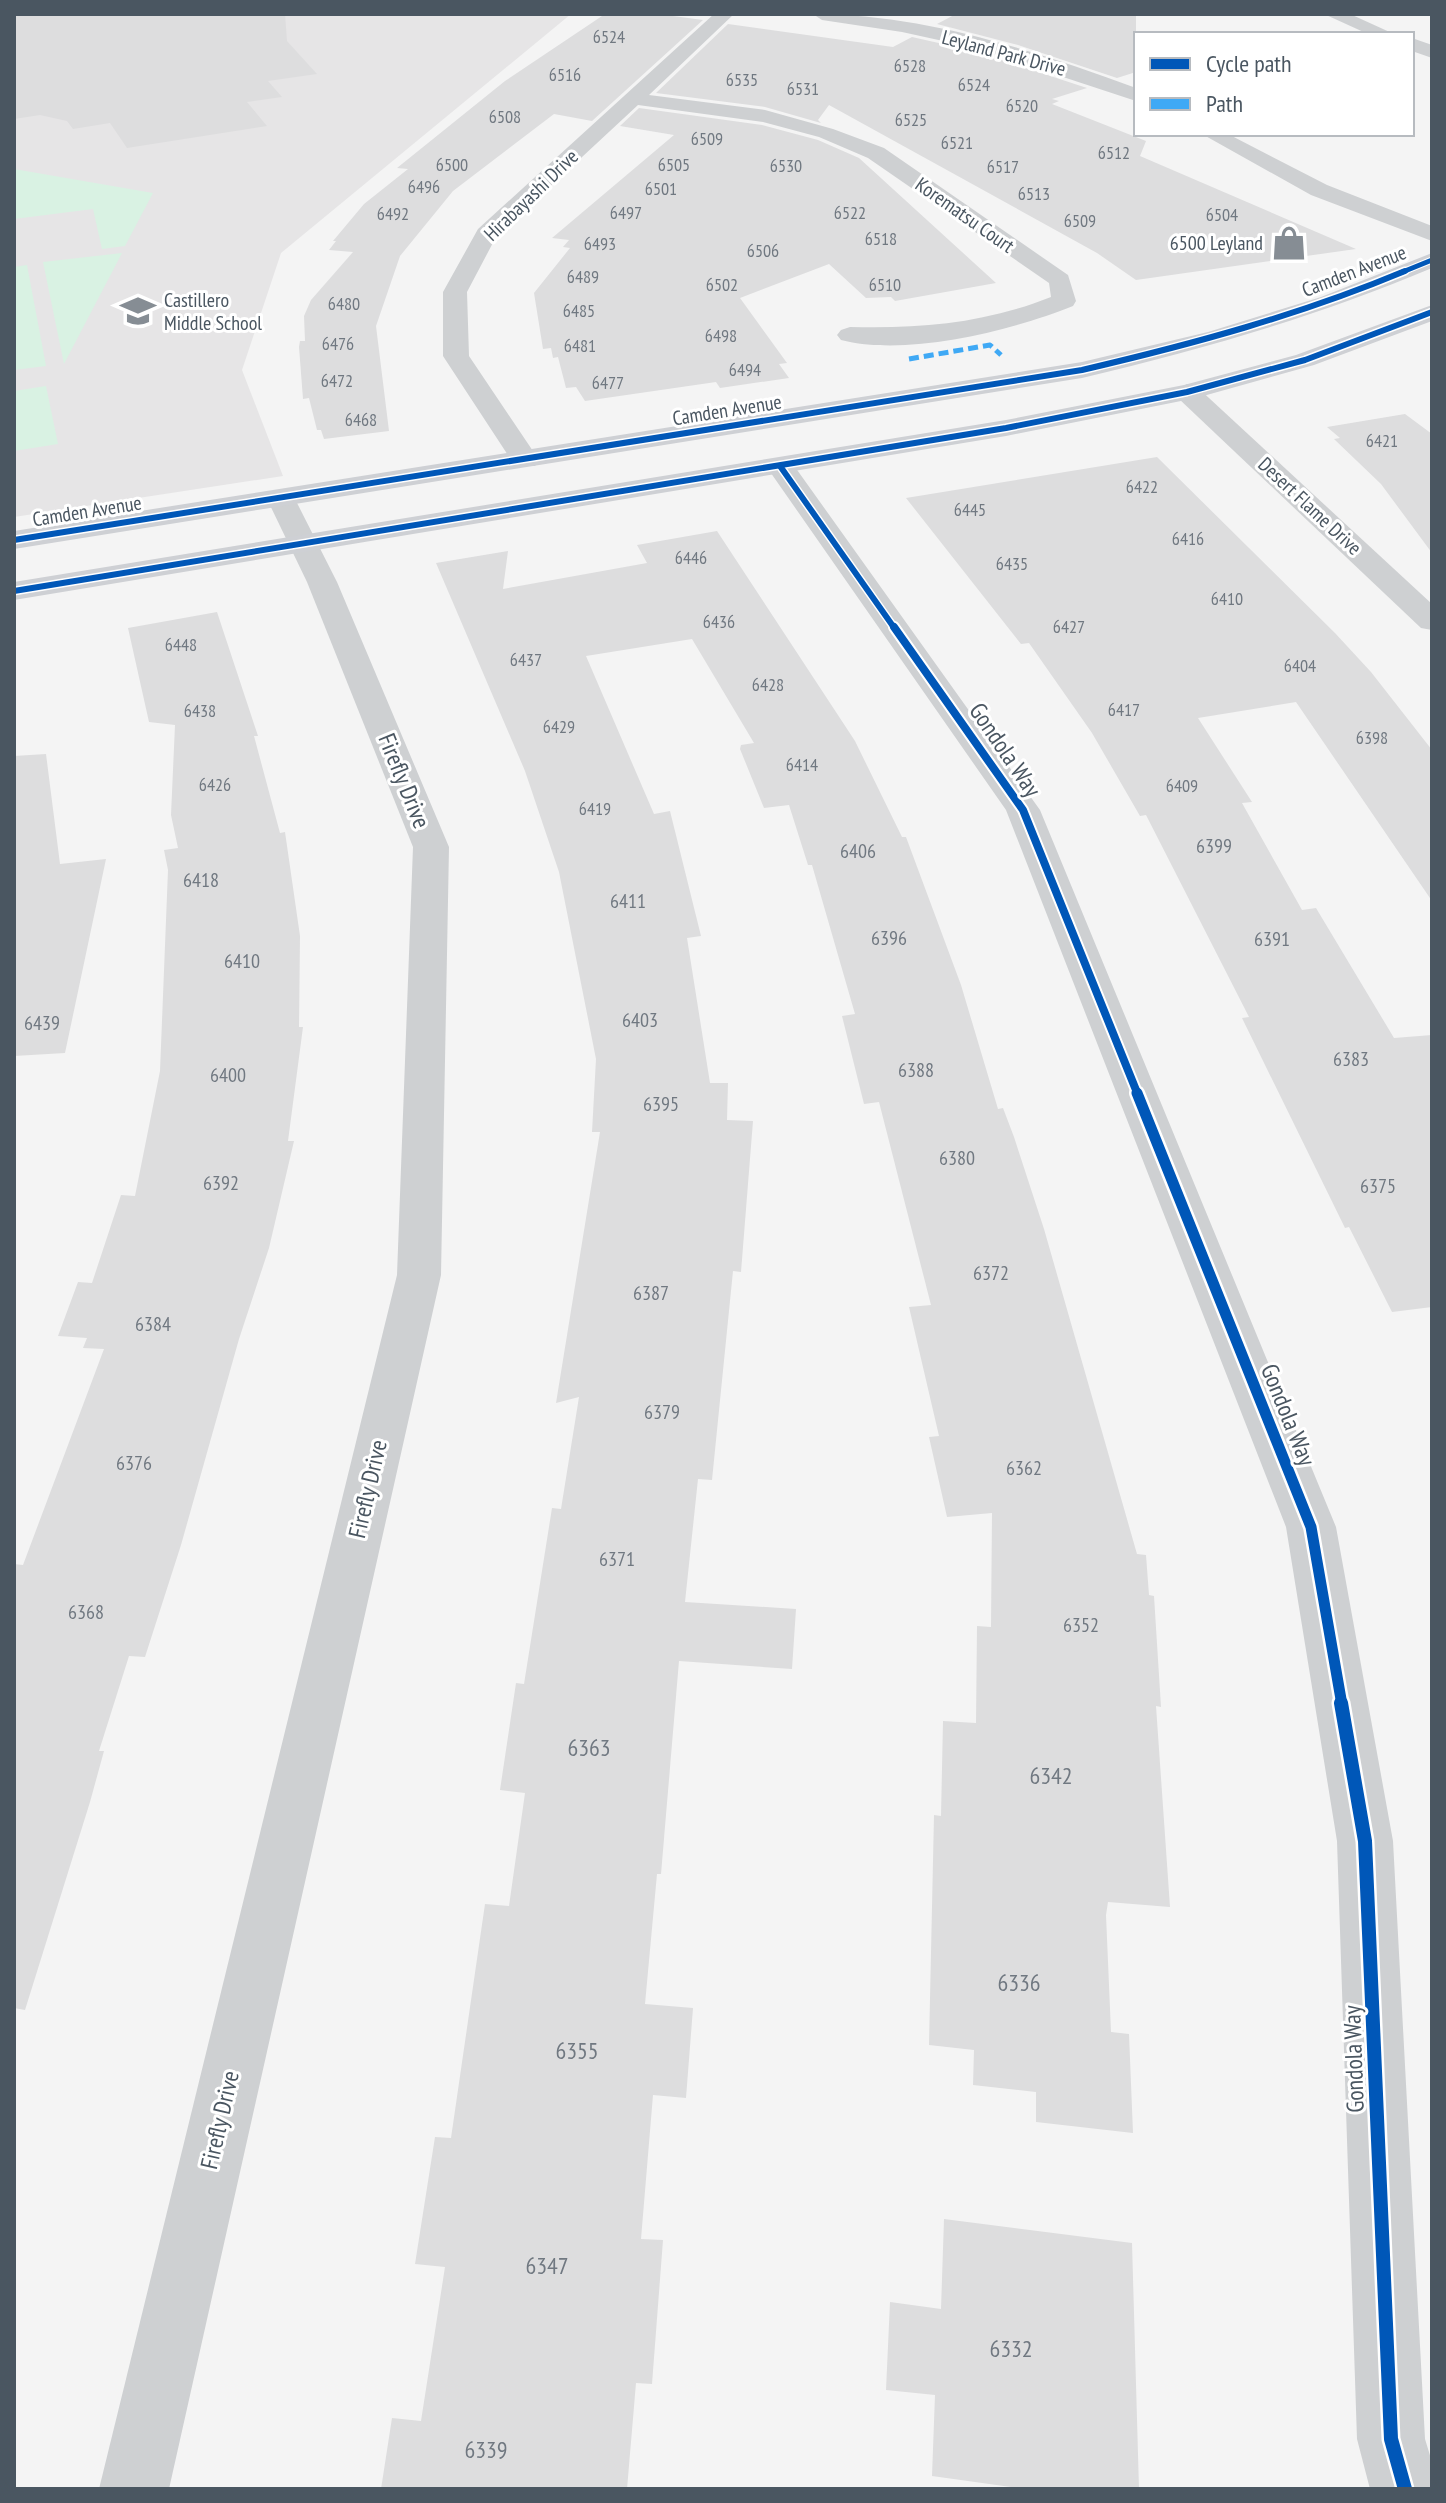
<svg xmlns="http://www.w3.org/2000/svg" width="1446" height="2503" font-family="'PT Sans Narrow',sans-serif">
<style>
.education{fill:#e6e5e6}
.green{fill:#d9f2e3}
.building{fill:#ddddde}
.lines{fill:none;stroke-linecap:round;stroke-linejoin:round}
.minor{fill:#ced0d2;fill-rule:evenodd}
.secondary{fill:#ced0d4;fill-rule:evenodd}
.quiet{stroke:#3fa9f5;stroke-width:5;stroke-dasharray:10 5;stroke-linecap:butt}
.cycleway-far4-casing{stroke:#fff;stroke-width:7}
.cycleway-far3-casing{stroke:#fff;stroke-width:9}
.cycleway-far2-casing{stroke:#fff;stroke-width:12}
.cycleway-far1-casing{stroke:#fff;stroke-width:16}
.cycleway-casing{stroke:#fff;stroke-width:19}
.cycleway-far4{stroke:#0057b8;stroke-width:5}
.cycleway-far3{stroke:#0057b8;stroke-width:6}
.cycleway-far2{stroke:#0057b8;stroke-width:8}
.cycleway-far1{stroke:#0057b8;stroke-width:11}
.cycleway{stroke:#0057b8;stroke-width:14}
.labels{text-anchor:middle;stroke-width:6;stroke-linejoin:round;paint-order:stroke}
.far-number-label{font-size:18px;fill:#707881}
.far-street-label{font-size:20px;fill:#4a5661;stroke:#fff}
.far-poi-label{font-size:20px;fill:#4a5661;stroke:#fff;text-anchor:end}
.number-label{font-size:20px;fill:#707881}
.street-label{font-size:24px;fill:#4a5661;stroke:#fff}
.near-number-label{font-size:24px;fill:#707881}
</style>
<rect width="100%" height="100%" fill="#f4f4f4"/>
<polygon class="education" points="14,14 571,14 281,253 242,370 283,476 14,517"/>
<g class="green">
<polygon points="14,169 153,193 125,246 102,249 93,209 14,219"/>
<polygon points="122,253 64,364 43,262"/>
<polygon points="27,265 46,366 14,370 14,267"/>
<polygon points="46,386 58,444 14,451 14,391"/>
</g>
<g class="building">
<polygon points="14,14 285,14 287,41 317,74 268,81 282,97 247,102 267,126 127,148 110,123 73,129 67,121 40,115 14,119"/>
<polygon points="605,14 658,14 703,20 592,121 554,114 453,191 400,256 376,326 389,431 324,439 321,430 317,430 309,398 303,399 299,347 300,341 305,341 304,316 311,300 353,252 329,250 336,241 333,241 364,204 408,169 397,168 505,81"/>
<polygon points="956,14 1136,14 1136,72 1117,78 1018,45 937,24"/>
<polygon points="728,24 893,47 912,37 974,51 1087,88 1052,99 1059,101 1052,104 1146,141 1140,156 1356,249 1136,280 1097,253 829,105 818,120 821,123 765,107 656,93"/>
<polygon points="639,108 762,125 818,140 859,158 996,283 895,301 891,297 866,298 829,264 740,298 787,363 779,364 789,378 720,388 716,382 585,401 576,387 566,388 558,357 553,358 551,348 543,349 534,293 570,248 563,247 569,240 552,238 674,135 620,126"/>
<polygon points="1405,414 1432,434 1432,553 1381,484 1334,439 1340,438 1327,427"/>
<polygon points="1157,457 1335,633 1371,672 1432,750 1432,901 1296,702 1198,718 1252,802 1242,803 1302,910 1316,908 1394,1038 1432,1035 1432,1307 1392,1312 1349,1227 1345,1228 1242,1018 1249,1017 1146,815 1140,816 1092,733 1029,643 1021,644 906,498"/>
<polygon points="717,531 855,741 902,837 906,837 961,985 998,1109 1003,1108 1014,1137 1044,1229 1137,1554 1146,1555 1149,1595 1154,1596 1161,1707 1156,1706 1170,1907 1108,1902 1106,1915 1111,2032 1129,2034 1133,2133 1036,2122 1036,2092 973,2085 974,2050 929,2045 934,1815 941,1816 943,1721 976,1723 977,1626 991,1627 992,1513 947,1517 929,1437 939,1436 909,1307 931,1305 879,1102 864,1104 842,1016 855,1014 812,865 808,865 789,805 764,808 740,749 741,745 754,743 692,639 586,656 654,814 670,811 701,936 687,938 710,1083 728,1083 727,1120 753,1121 741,1272 733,1271 712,1480 698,1479 685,1602 796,1609 792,1669 679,1661 661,1874 657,1874 645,2004 693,2008 686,2098 653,2095 641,2239 663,2240 652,2384 636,2383 627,2489 381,2489 392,2418 421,2421 445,2267 415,2264 435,2137 451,2138 485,1904 509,1906 525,1793 500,1790 516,1683 524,1684 552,1508 561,1509 579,1397 556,1403 600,1132 592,1132 596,1059 559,872 525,771 436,563 508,551 503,589 647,563 637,545"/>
<polygon points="217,612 258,736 254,736 280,833 285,832 300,936 299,1027 303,1027 288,1141 294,1141 269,1248 239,1339 181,1545 145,1657 129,1656 99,1751 104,1751 90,1802 25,2010 14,2008 14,1564 23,1565 104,1349 83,1348 87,1338 58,1336 78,1282 92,1283 121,1195 135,1196 160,1071 168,870 164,850 178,848 171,815 175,725 149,722 128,628"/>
<polygon points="46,754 60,864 106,859 65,1053 14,1056 14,756"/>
<polygon points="944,2219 1132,2243 1139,2489 1025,2489 932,2476 935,2395 886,2390 890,2302 941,2309"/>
</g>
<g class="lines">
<g class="minor">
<path d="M714,14H734L649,95L765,110L833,129L884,148L1068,275L1076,301L1073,306C1011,331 907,357 841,340L837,335L841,330L850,327C920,329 986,323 1051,297L1049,283L868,158L819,137L763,122L638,105L496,237L467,292L469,356L539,460L535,466H515L443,356V292L478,229Z"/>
<path d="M813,14C924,14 1032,50 1136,88V101L975,48L902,32L822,20Z"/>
<polygon points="1324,14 1350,14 1394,34 1368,34"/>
<polygon points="1412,38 1432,45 1432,58 1412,51"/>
<polygon points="1202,134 1228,134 1327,185 1432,226 1432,241 1311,195"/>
<polygon points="1187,384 1196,386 1432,604 1432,630 1421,628 1178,398 1174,392"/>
<polygon points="780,458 790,460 1040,810 1336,1527 1393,1841 1425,2439 1432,2462 1432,2489 1370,2489 1357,2439 1337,1841 1286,1527 1006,810 766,466 770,460"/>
<polygon points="281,490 291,493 295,499 337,582 449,847 441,1275 169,2489 99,2489 397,1275 413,847 307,582 267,499 271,493"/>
</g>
<g class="secondary">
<path d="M1432,253V268C1313,318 1206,348 1082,378L14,549V531L1082,362L1208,332L1321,297Z"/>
<polygon points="1432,305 1432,321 1314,365 1196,398 1006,436 14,600 14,582 1006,420 1184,385 1296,355"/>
</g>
<polyline class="quiet" points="909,359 990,345 1001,355"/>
<g class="cycleway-far4-casing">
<polyline id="cycleway-far4" points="1400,273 1432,260"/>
</g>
<g class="cycleway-far3-casing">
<g id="cycleway-far3">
<polyline points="780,466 895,629"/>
<path d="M14,540L1082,370C1193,344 1300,315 1405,271"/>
<polyline points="14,591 1006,428 1187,392 1305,360 1432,312"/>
</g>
</g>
<g class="cycleway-far2-casing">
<polyline id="cycleway-far2" points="894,627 1023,810 1138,1095"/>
</g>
<g class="cycleway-far1-casing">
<polyline id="cycleway-far1" points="1137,1093 1311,1527 1342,1705"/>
</g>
<g class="cycleway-casing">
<polyline id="cycleway" points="1341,1703 1365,1841 1391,2439 1405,2489"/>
</g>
<use href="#cycleway-far4" class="cycleway-far4"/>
<use href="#cycleway-far3" class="cycleway-far3"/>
<use href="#cycleway-far2" class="cycleway-far2"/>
<use href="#cycleway-far1" class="cycleway-far1"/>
<use href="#cycleway" class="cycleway"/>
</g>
<defs>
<g id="shop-bare" transform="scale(2.76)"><path d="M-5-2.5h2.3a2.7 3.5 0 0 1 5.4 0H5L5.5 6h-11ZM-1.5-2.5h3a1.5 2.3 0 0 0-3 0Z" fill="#868d94" stroke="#fff" stroke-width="2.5" paint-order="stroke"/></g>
<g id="school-bare" transform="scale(2.76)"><path d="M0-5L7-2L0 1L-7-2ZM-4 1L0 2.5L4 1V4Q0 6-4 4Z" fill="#868d94" stroke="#fff" stroke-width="2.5" paint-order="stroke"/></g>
</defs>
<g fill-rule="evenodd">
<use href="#shop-bare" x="1289" y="243"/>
<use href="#school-bare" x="138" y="311"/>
</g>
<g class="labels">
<g class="far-number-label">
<text x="609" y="43">6524</text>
<text x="910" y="72">6528</text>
<text x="565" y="81">6516</text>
<text x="742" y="86">6535</text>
<text x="974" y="91">6524</text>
<text x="803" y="95">6531</text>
<text x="1022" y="112">6520</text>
<text x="505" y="123">6508</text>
<text x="911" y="126">6525</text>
<text x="707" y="145">6509</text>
<text x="957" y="149">6521</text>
<text x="1114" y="159">6512</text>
<text x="452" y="171">6500</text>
<text x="674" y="171">6505</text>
<text x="786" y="172">6530</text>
<text x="1003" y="173">6517</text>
<text x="424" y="193">6496</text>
<text x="661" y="195">6501</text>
<text x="1034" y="200">6513</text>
<text x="626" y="219">6497</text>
<text x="850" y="219">6522</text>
<text x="393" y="220">6492</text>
<text x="1222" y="221">6504</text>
<text x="1080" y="227">6509</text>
<text x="881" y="245">6518</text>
<text x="600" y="250">6493</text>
<text x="763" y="257">6506</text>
<text x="583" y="283">6489</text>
<text x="722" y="291">6502</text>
<text x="885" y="291">6510</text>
<text x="344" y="310">6480</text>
<text x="579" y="317">6485</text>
<text x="721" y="342">6498</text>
<text x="338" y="350">6476</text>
<text x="580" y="352">6481</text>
<text x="745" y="376">6494</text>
<text x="337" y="387">6472</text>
<text x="608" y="389">6477</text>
<text x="361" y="426">6468</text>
<text x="1382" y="447">6421</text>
<text x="1142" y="493">6422</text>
<text x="970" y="516">6445</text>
<text x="1188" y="545">6416</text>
<text x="691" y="564">6446</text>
<text x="1012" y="570">6435</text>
<text x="1227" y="605">6410</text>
<text x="719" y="628">6436</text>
<text x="1069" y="633">6427</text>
<text x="181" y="651">6448</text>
<text x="526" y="666">6437</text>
<text x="1300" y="672">6404</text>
<text x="768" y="691">6428</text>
<text x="1124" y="716">6417</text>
<text x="200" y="717">6438</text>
<text x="559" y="733">6429</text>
<text x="1372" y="744">6398</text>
<text x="802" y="771">6414</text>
<text x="215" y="791">6426</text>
<text x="1182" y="792">6409</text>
<text x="595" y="815">6419</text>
</g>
<g class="far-street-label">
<text transform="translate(1004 53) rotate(15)" y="7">Leyland Park Drive</text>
<text transform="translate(531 195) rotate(-44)" y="7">Hirabayashi Drive</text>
<text transform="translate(965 215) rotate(35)" y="7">Korematsu Court</text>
<text transform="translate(1354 271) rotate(-21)" y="7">Camden Avenue</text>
<text transform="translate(727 410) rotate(-9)" y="7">Camden Avenue</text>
<text transform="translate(1310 506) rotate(43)" y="7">Desert Flame Drive</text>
<text transform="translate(87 511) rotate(-9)" y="7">Camden Avenue</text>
</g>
<g class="far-poi-label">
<text x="1263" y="250">6500 Leyland</text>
<text x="164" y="307" text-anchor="start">Castillero<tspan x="164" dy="23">Middle School</tspan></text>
</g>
<g class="number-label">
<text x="1214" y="853">6399</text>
<text x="858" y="858">6406</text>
<text x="201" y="887">6418</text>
<text x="628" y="908">6411</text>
<text x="889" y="945">6396</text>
<text x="1272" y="946">6391</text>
<text x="242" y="968">6410</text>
<text x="640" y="1027">6403</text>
<text x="42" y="1030">6439</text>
<text x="1351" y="1066">6383</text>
<text x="916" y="1077">6388</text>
<text x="228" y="1082">6400</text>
<text x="661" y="1111">6395</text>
<text x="957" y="1165">6380</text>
<text x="221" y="1190">6392</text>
<text x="1378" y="1193">6375</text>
<text x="991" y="1280">6372</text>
<text x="651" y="1300">6387</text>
<text x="153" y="1331">6384</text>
<text x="662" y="1419">6379</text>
<text x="134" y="1470">6376</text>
<text x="1024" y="1475">6362</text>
<text x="617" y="1566">6371</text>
<text x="86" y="1619">6368</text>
<text x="1081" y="1632">6352</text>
</g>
<g class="street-label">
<text transform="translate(1005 750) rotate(56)" y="8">Gondola Way</text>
<text transform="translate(404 781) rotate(68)" y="8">Firefly Drive</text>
<text transform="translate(1288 1415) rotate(68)" y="8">Gondola Way</text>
<text transform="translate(368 1489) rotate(-77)" y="8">Firefly Drive</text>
<text transform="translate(1354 2059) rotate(-92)" y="8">Gondola Way</text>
<text transform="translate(220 2120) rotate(-77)" y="8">Firefly Drive</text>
</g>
<g class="near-number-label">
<text x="589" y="1756">6363</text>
<text x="1051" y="1784">6342</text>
<text x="1019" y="1991">6336</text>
<text x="577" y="2059">6355</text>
<text x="547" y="2274">6347</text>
<text x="1011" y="2357">6332</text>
<text x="486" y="2458">6339</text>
</g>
</g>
<rect width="1446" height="2503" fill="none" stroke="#4a5661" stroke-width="32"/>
<rect x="1134" y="32" width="280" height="104" fill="#ffffff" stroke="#b7bbc0" stroke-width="2"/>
<rect x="1150" y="58" width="40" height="12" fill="#0057b8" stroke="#b7bbc0" stroke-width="2"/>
<text x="1206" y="72" font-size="24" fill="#4a5661">Cycle path</text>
<rect x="1150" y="98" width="40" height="12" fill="#3fa9f5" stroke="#b7bbc0" stroke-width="2"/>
<text x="1206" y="112" font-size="24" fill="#4a5661">Path</text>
</svg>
